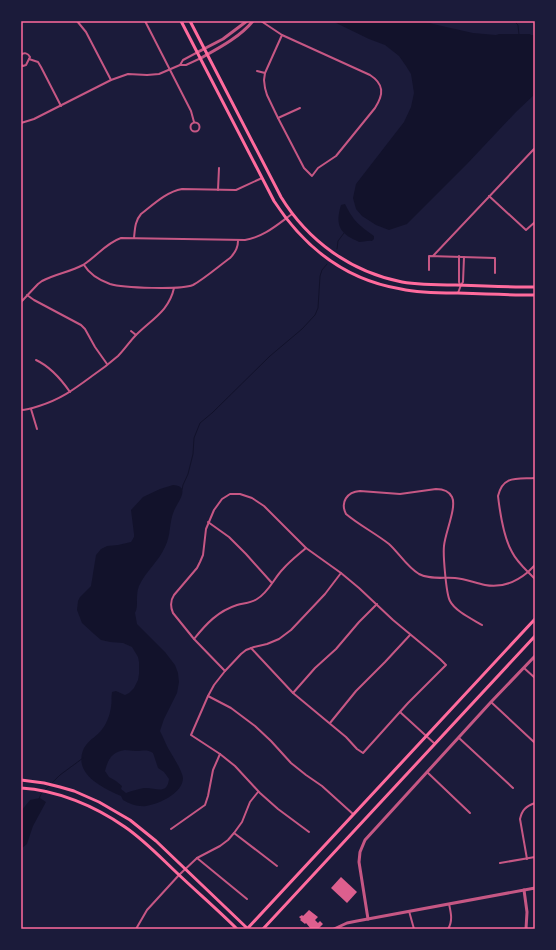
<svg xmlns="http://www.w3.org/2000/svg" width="556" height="950" font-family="Figtree,sans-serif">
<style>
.water{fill:#12122b;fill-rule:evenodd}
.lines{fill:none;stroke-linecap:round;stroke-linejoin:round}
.stream{stroke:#12122b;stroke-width:1}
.building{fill:#dd5f8e}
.minor{stroke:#c65784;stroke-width:2}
.tertiary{stroke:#c65784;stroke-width:3}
.secondary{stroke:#ff6b9d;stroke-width:3}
.neatline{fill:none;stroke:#ff6b9d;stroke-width:1.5}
</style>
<rect width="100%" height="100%" fill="#1b1b3a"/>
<g class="water">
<polygon points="332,21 423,21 433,24 473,33 496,35 499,34 530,34 531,35 535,35 535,94 516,112 467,164 407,224 389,230 376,225 362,216 356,209 353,198 356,184 404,122 411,107 414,93 411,74 406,66 399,56 385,45 369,39"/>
<path d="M345,204C354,222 359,225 374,236V239L372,241C367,240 364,242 359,242C357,241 353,239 351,238C336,230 337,218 341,205Z"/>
<path d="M173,485C192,486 177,503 174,511C169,522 171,536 165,547C159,561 146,571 139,586C135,596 139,606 135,613L137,624L165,652L175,665L178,673L179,682L177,693L164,719L160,731C163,737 165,742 168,748C172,755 182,770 183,778C183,793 159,804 146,806C138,807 130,804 123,800L121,796C103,788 72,774 84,748C89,739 98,736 103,728C107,723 110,714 111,707C112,702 111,697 112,692L116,691L125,695L129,693L134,688L138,680L139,674V662L138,657L132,647L123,643L110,642L101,640L94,634L82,623L77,610L78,601L80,597L91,586L96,555L101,549L107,546L118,545L131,542L134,537V534L131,510L143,497L160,489ZM125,750C128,750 132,751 136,751C143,751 147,749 153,753L158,768L164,772L169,779C167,796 155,787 144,788C138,789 131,791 126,793L121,789L122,786L116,781L109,777L105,771C108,759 112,752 125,750Z"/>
<polygon points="40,798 46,802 33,826 27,844 21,849 21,811 30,800"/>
</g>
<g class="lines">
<g class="stream">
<polyline points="516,21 516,23 518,25 519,35"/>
<polyline points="337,249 338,241 344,233"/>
<polyline points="182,490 183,485 188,474 193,454 194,438 200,423 212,413 270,356 302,329 315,315 318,308 320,276 322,270 327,264"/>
<polyline points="51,784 60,775 83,758"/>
<polyline points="39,799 41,794 49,786"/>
</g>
</g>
<g class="building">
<polygon points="341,877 357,892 347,903 331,888"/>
<polygon points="309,910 318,917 315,920 318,923 320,921 323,924 318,929 311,929 306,923 305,924 300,920 301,919 299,917 302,915 303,916"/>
</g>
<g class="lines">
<g class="minor">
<polyline points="77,21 86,32 111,80"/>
<polyline points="145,21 191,111 194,122"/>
<path d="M261,21L282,35L370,75C384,84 384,94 375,108L336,156L318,168L312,176L304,168L278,118L267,95L265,88L264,80L265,73L282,35"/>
<path d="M21,55C24,52 28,53 30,57L26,65L23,66L21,65"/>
<polyline points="29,59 38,62 41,67 61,106"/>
<polyline points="180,65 183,60 198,52"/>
<polyline points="257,71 265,73"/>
<polyline points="278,118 300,108"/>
<circle cx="195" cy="127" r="4.5"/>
<polyline points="21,123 34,119 111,80 128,74 147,75 159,74 180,65 186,65 201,58"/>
<polyline points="218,190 219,168"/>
<polyline points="489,196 526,230 535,222"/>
<path d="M134,238C135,228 135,221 141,214C154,204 166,192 182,189L236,190L262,178"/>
<polyline points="433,256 534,149 535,149"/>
<polyline points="459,256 459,282 460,285"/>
<path d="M84,265C90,275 99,280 110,284C123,288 181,290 193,285C204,279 219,266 230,258C235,253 238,248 238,241"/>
<polyline points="429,270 429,256 495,258 495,273"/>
<polyline points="458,293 461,285 463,282 464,257"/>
<polyline points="27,295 34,300 81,325 85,329 95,347 107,364"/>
<path d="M21,302L38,284L42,281C55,274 70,272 83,265C96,257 106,243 121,238L245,240C264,237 278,224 292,214"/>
<polyline points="131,331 136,335"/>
<path d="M36,360C51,367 61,379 70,392"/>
<polyline points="31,409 37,429"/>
<path d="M21,410C27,410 33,408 39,406C61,399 73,390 92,376C101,370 110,363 118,356C125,349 130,341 136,335C152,319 169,311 174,288"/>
<path d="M535,478C517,479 503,475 498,496C500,513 504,538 512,552C516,560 522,566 528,572L535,565"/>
<polyline points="208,522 229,537 246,554 272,583"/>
<path d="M482,625C472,619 455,611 450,601C446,594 443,554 444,546C445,533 457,507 452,497C449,491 442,489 436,489L400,494L360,491C347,492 340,502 346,514C359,525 375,533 389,544C399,553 407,567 419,574C430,580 444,577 455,578C466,579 475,583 485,585C501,588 516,582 528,572L535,579"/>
<path d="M194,639C206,624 218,611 237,605C244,603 251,603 257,599C269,592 274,578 283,569C290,561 298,555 306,548"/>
<polyline points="524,668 535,678"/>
<path d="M225,671L194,639L173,613C170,606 170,601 174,595L197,568L200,562L203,555L206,529L214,510L222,499L230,494H240L252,498L264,506L306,548L341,573L359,588L393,620L440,659L446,665L408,703L363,753L357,749L346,737L293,693L251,648"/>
<polyline points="293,693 315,668 336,649 359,622 377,604"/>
<polyline points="208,696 231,708 255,726 271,741 291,763 306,775 322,786 353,814"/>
<polyline points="491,702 535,743"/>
<polyline points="400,712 435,744"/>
<polyline points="330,723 356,691 385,662 410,635"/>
<polyline points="459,738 513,788"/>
<polyline points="427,772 470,813"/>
<polyline points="171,829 205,805 208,796 213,770 220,754"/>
<polyline points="309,832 278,809 260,793 235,766 220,754 191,735 208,696 214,685 225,671 241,654 246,650 254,647 267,644 279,639 291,630 325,594 341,573"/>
<polyline points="234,833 277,866"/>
<polyline points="197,858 247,899"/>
<path d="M527,859L520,819C522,810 526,806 535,803"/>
<polyline points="500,863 535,857"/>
<polyline points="409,911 414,929"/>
<polyline points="136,929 147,910 179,875 197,858 220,846 228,840 234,833 242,822 250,802 258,792"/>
<path d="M448,929C453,921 451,913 449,904"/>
</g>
<g class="tertiary">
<polyline points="198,52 223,39 247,21"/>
<path d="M201,58C219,48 240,37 253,21"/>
<polyline points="524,890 527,912 526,929"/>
<polyline points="368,919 359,862 360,852 365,840 491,702 535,656"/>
<polyline points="334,929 347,923 357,921 535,888"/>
</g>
<g class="secondary">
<path d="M181,21L274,201C304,247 346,280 401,289C419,293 437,293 455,293C482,294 508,295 535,295"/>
<path d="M190,21L281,197C308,241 351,272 402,282C419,285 438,285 456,285C482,286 509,287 535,287"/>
<polyline points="21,780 44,783 60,787 74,791 99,802 130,820 156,841 248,929"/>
<path d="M21,788C57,790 95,806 125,827C144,840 160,857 177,873C197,892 218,910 237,929"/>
<polyline points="247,929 535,619"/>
<polyline points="263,929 535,636"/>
</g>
</g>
<rect width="556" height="950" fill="none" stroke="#1b1b3a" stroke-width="44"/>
<rect x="22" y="22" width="512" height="906" class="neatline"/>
</svg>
